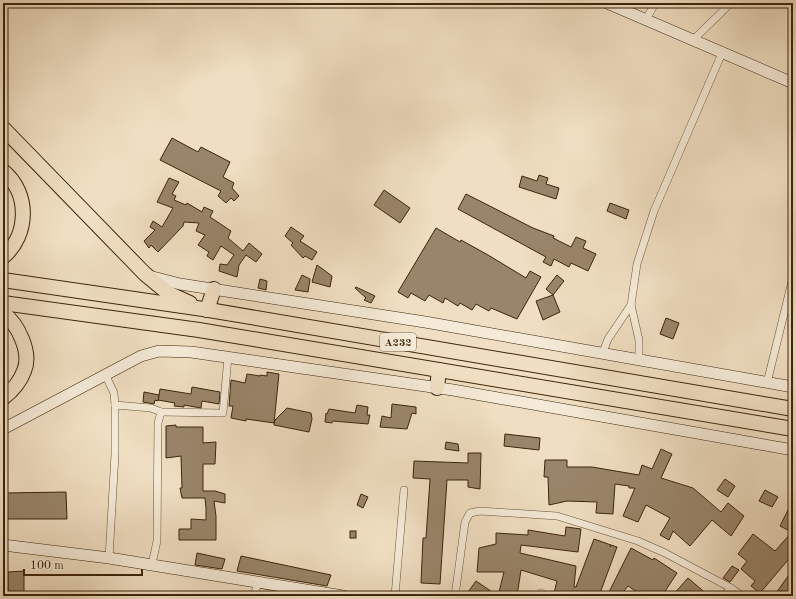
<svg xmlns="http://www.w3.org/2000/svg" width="796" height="599" font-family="'Old Standard TT',serif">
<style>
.building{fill:#99856a;stroke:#3c250b}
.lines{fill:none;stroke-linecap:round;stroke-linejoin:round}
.street-casing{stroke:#695338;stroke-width:8}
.secondary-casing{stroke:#3c250b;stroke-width:12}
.highway-casing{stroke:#3c250b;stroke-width:16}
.street{stroke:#f5ead7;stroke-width:7}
.secondary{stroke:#f5ead7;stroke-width:11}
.highway{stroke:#efdec1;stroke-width:14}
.labels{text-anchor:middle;stroke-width:3;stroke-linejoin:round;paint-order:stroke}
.shield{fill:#f5ead7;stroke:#746048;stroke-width:1}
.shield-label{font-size:11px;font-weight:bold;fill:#3c250b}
</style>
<rect width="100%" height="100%" fill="#efdec1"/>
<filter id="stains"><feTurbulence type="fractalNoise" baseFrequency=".005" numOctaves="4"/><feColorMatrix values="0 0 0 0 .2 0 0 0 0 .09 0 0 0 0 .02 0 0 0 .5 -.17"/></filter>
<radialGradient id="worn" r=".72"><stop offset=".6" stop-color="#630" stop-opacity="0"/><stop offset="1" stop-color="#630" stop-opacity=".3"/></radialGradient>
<g class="building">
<polygon points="172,138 198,152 201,147 230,162 223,177 234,183 232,188 239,196 234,201 231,198 226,203 218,196 221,191 160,160"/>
<polygon points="539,175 548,178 546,184 559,188 556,199 519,187 522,176 537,181"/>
<polygon points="169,178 179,182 172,194 176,196 174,200 186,205 187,203 202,212 204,207 213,211 210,217 231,231 228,238 243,251 249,243 262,254 256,262 246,255 239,265 237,277 219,271 220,264 227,265 234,255 221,246 213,260 207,256 209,252 198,245 205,235 196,231 199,223 184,222 183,226 158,252 151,245 149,248 144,241 155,230 150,227 153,221 162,227 173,208 157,202"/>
<polygon points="384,190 410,208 400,223 374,205"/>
<polygon points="466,194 533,228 554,236 553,238 571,247 576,237 586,241 583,248 596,254 588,271 571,263 569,267 554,259 551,266 543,262 546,257 458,209"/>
<polygon points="610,203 629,210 626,219 607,211"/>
<polygon points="291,227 304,236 300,241 317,252 312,260 305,256 303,258 291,245 293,243 285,236"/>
<polygon points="436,228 460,242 461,240 488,255 526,278 530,271 541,277 517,319 491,308 489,311 476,304 472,310 460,303 458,306 445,298 443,303 429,295 425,301 411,293 408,298 398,292"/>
<polygon points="317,265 332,276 330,287 312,282"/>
<polygon points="302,275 310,279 308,292 295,290"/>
<polygon points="557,275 564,281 553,295 560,312 543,320 536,301 553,295 546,289"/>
<polygon points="260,279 267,281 266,290 258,288"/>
<polygon points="356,287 375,296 371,303 364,300 366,298 355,288"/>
<polygon points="666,318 679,323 673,339 660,334"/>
<polygon points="267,372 279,374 274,423 246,419 246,421 231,418 233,406 229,406 231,380 245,383 247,374 260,376 260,375 267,376"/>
<polygon points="192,387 220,392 219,404 202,401 201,408 184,405 184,407 174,406 175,403 158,400 160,389 191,394"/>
<polygon points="144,392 159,395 158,401 155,400 154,404 143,402"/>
<polygon points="392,404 416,407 416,414 412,413 407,429 380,427 382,416 391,418"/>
<polygon points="357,405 368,407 367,415 370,415 368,424 333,421 332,423 325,422 326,413 327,414 329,409 355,413"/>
<polygon points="287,408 311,413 312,419 309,432 274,425 275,420"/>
<polygon points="176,425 176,427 203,427 203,443 216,442 215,464 203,464 203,491 215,491 225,494 225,503 214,501 216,516 216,540 179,540 179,529 191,529 191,519 206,520 206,508 205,498 182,498 180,488 182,488 181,456 166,458 166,426"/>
<polygon points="505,434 540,438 539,450 504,446"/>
<polygon points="446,442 458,444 459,451 445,449"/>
<polygon points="661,449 672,454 661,478 693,488 721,512 728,503 744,516 731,536 712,520 690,546 673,531 669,540 660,535 670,518 646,505 638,522 623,516 635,488 629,488 629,486 615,484 613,514 596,513 597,502 567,501 549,505 548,477 544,477 545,460 567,460 567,467 592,467 639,475 642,465 652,469"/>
<polygon points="468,453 481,453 480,489 468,487 468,480 447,480 440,584 421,583 423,538 426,538 430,479 413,478 414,461 468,463"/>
<polygon points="725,479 735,486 728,497 717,490"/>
<polygon points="765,490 778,497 772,507 759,501"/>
<polygon points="66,492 67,519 3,519 3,493"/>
<polygon points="361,494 368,497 363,508 357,505"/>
<polygon points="793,500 793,554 760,593 751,586 755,581 741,569 747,561 738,554 753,534 775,551 792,532 780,526"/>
<polygon points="566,527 581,529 578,552 521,545 520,553 576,566 574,587 576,587 594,539 611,545 610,547 611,545 617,547 599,596 567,596 554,593 557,581 521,570 517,596 473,596 468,592 476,581 498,596 504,572 477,572 479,548 496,544 496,533 528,535 528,530 565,536"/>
<rect x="350" y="531" width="6" height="7"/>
<polygon points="631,548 653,560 654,558 677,573 662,596 643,596 628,586 620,596 607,596"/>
<polygon points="197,553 225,559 222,569 195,565"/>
<polygon points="241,556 331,575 327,586 237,571"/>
<polygon points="732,566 739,570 730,582 723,578"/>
<polygon points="793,569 793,596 774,596"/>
<polygon points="24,571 24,596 8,596 8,572"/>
<polygon points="688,578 709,596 672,596"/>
</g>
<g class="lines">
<g class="street-casing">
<g id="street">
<polyline points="646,20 655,3"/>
<polyline points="693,40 731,3"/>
<polyline points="603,352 608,339 631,305"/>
<polyline points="639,359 639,340 631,305 637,264 654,211 722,53"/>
<polyline points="105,374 114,393 115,405 115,454 109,558"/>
<polyline points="767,383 793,277"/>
<polyline points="115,405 151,408 161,412 158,423 157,541 152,564"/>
<polyline points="161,412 223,413 228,357"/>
<polyline points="541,593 547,596"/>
<polyline points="254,596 258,582"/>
<polyline points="395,596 404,490"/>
<polyline points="455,596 465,522 470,513 480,511 557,516 638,541 665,553 731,588 742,596"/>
<polyline points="724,596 731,588"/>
</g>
</g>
<g class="secondary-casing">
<g id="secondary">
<polyline points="607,3 793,83"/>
<polyline points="149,276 180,284 425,322 793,387"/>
<polyline points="3,429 141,356 159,351 191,352 453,390 793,450"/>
<polyline points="3,545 109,558 343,596"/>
</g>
</g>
<g class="highway-casing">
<g id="highway">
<polyline points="3,128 145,274 168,293 190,303"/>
<path d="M3,171C30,193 29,235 3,257"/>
<polyline points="3,280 203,309 793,409"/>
<polyline points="3,303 199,330 793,429"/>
<polyline points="207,310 214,289"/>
<path d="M3,313C18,324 32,353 24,371C20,382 12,391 3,398"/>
<polyline points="437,388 439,370"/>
</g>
</g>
<use href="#street" class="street"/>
<use href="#secondary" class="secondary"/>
<use href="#highway" class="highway"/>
</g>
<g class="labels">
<rect class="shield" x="380" y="333" width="36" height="18" rx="3"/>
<g class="shield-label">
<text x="398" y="346">A232</text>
</g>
</g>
<rect width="796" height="599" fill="none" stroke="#efdec1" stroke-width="16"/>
<rect x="4" y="4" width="788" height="591" fill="none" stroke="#3c250b" stroke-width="2"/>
<rect x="8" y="8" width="780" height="583" fill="none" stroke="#3c250b"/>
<path d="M24 569v6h118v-6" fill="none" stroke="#3c250b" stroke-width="2"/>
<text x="30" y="569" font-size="12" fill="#3c250b" stroke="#f5ead7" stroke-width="3" paint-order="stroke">100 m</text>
<rect width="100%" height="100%" filter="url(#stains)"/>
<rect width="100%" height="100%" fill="url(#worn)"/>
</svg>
